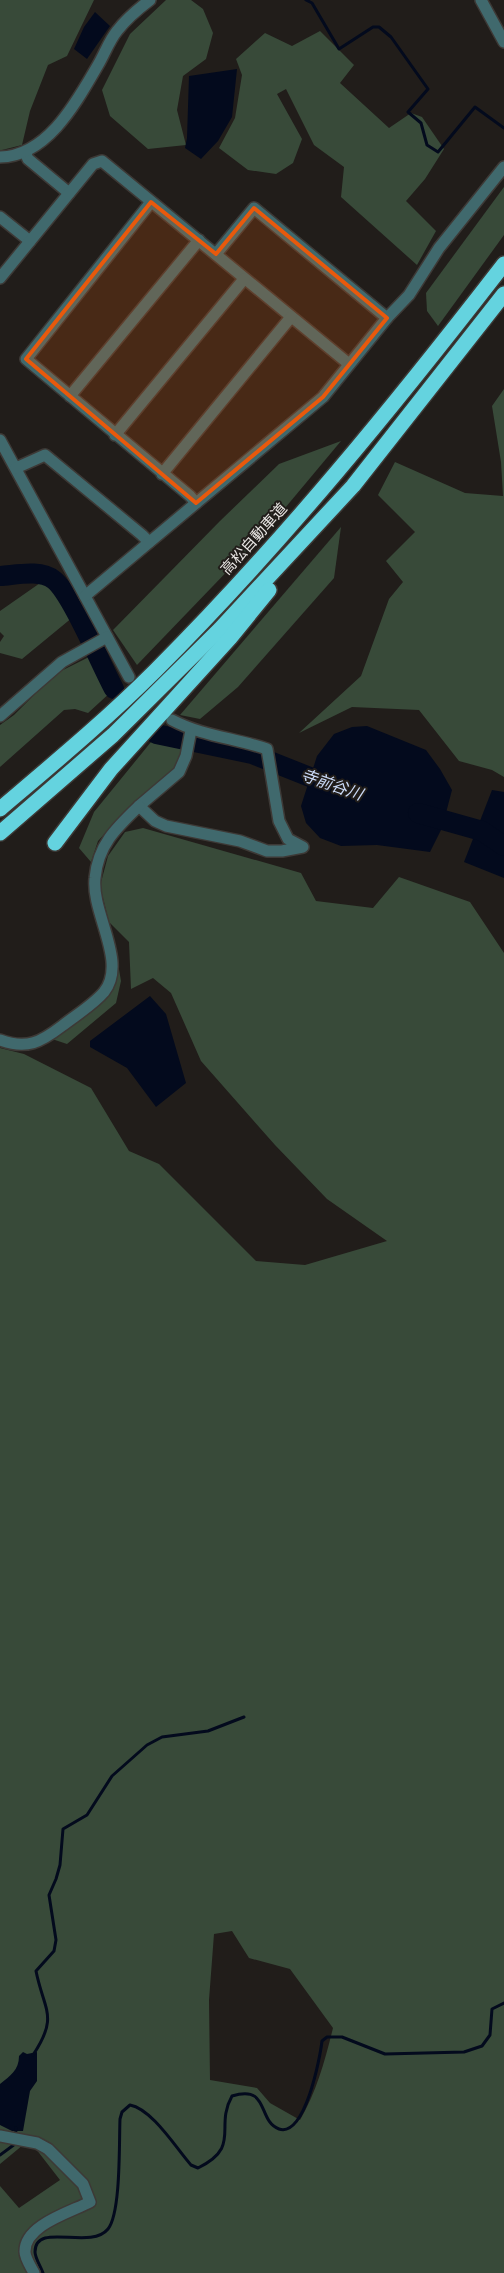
<svg xmlns="http://www.w3.org/2000/svg" width="504" height="2273" font-family="'IBM Plex Serif','Noto Sans JP',serif">
<style>
.green{fill:#384a39;fill-rule:evenodd}
.water{fill:#030a1d}
.lines{fill:none;stroke-linecap:round;stroke-linejoin:round}
.stream{stroke:#030a1d;stroke-width:3}
.river{stroke:#030a1d;stroke-width:20}
.minor-casing{stroke:#3d3936;stroke-width:14}
.highway-casing{stroke:#3d3936;stroke-width:18}
.minor{stroke:#40696d;stroke-width:11}
.highway{stroke:#64d3df;stroke-width:15}
.marked{fill:#e8590c;fill-opacity:0.2;stroke:#e8590c;stroke-width:4;stroke-linejoin:round}
.labels{text-anchor:middle;stroke-width:4;stroke-linejoin:round;paint-order:stroke}
.street-label{font-size:15px;fill:#e9e6e4;stroke:#211d1a}
.water-label{font-size:16px;font-style:italic;fill:#cadaf7;stroke:#211d1a}
</style>
<rect width="100%" height="100%" fill="#211d1a"/>
<g class="green">
<polygon points="0,0 94,0 67,56 48,65 30,111 22,145 2,150 0,150"/>
<polygon points="166,0 191,0 203,9 213,33 206,59 183,76 177,110 186,145 148,149 110,116 102,90 130,34"/>
<polygon points="320,31 354,65 340,83 389,128 411,113 422,117 444,149 425,179 406,201 436,231 417,265 341,197 344,167 314,145 286,89 277,94 302,139 293,163 276,174 248,170 219,148 235,118 242,75 236,59 265,33 292,46"/>
<polygon points="504,187 504,235 438,326 427,311 426,293"/>
<polygon points="504,389 504,777 492,770 459,761 419,710 352,707 299,733 361,676 389,599 403,582 386,561 415,532 378,495 395,462 465,493 503,496 501,462 492,406"/>
<polygon points="341,441 265,532 137,665 113,630 220,521 279,464"/>
<polygon points="341,527 334,578 238,687 200,719 180,715"/>
<polygon points="43,581 54,586 73,617 22,659 0,653 0,642 4,636 0,632 0,611"/>
<polygon points="89,657 112,691 88,713 75,709 64,710 0,767 0,725 14,715 55,674"/>
<polygon points="151,742 182,749 173,771 127,809 98,841 91,862 79,848 94,812"/>
<path d="M143,828L301,873L316,901L373,908L399,877L470,902L504,953V2273H0V2186L19,2208L60,2180L29,2140L0,2164V1048L24,1054L91,1088L129,1151L159,1164L256,1261L305,1265L387,1241L327,1199L275,1145L201,1061L171,993L153,978L131,989L129,942L109,922L100,886L108,856L125,832ZM232,1931L249,1958L290,1969L333,2028C325,2060 317,2091 300,2120L270,2103L257,2088L210,2080L209,2000L214,1934Z"/>
<polygon points="117,958 121,981 116,1003 67,1044 52,1039 115,980"/>
</g>
<g class="water">
<polygon points="95,12 110,26 87,59 74,49 84,27"/>
<polygon points="237,69 232,117 218,141 201,159 185,148 187,138 189,76"/>
<polygon points="367,726 426,750 440,769 452,790 442,828 430,852 377,845 341,846 320,838 306,823 301,806 317,756 334,734 352,727"/>
<polygon points="492,790 504,792 504,878 464,862"/>
<polygon points="150,996 166,1014 186,1083 156,1107 127,1068 90,1047 90,1041"/>
<path d="M23,2052L27,2054L37,2052V2081L30,2091L23,2131H12L0,2125V2084C10,2076 19,2070 19,2056Z"/>
</g>
<g class="lines">
<g class="stream">
<polyline points="306,0 312,3 339,49 373,27 379,27 391,37 428,89 408,112 421,123 427,145 438,152 475,107 504,128"/>
<path d="M33,2055C59,2016 44,2011 36,1971L54,1951L56,1940L49,1895L56,1879L60,1865L63,1829L87,1815L112,1776L147,1745L162,1737L208,1731L244,1717"/>
<polyline points="0,2155 15,2144 16,2128"/>
<path d="M43,2273C41,2267 35,2258 35,2252C35,2221 90,2251 108,2229C121,2213 119,2143 120,2119L122,2112L130,2105C152,2109 176,2148 191,2165L198,2168C242,2146 214,2128 232,2096C270,2084 257,2121 279,2129C305,2138 320,2058 322,2041L327,2037H342L385,2054L464,2052L482,2046L490,2035L492,2009L504,2003"/>
</g>
<g class="river">
<path d="M0,576C16,575 40,569 54,580C71,593 101,665 114,689"/>
<polyline points="156,734 252,754 335,787"/>
<polyline points="418,813 482,831 504,846"/>
</g>
<g class="minor-casing">
<g id="minor">
<polyline points="481,0 504,42"/>
<polyline points="25,152 28,159 69,193"/>
<path d="M0,157C48,156 77,101 98,65C105,53 109,41 117,31C126,19 138,9 150,0"/>
<polyline points="151,202 26,359 190,496 196,503"/>
<polyline points="0,217 30,241"/>
<polyline points="0,278 93,164 102,161 349,364"/>
<polyline points="387,318 409,295 439,248 504,167"/>
<polyline points="70,396 199,240"/>
<polyline points="115,435 244,279"/>
<polyline points="0,440 129,677"/>
<polyline points="16,468 45,455 142,535 149,542"/>
<polyline points="162,474 291,317"/>
<polyline points="85,596 323,397 387,318 254,208 216,254"/>
<polyline points="0,716 62,662 107,637"/>
<path d="M172,720C202,736 235,738 267,749L279,821L288,839L303,847L282,851H267L240,841L166,826L155,821L139,806L179,772L186,756L191,730"/>
<path d="M0,1040C27,1050 41,1042 62,1026C76,1015 93,1005 104,992C128,962 91,913 95,878C98,845 116,828 139,806"/>
<path d="M0,2136L37,2143L48,2149L83,2184L90,2202C71,2212 24,2225 25,2252C25,2258 31,2267 34,2273"/>
</g>
</g>
<g class="highway-casing">
<g id="highway">
<path d="M0,809C53,764 106,720 155,671C281,545 395,405 504,264"/>
<polyline points="0,833 113,735 220,629 353,486 504,294"/>
<polyline points="55,843 111,769 230,638 269,590"/>
</g>
</g>
<use href="#minor" class="minor"/>
<use href="#highway" class="highway"/>
</g>
<path class="marked" d="M151,202L216,254L254,208L387,318L323,397L196,503L26,359Z"/>
<g class="labels">
<g class="street-label">
<text transform="translate(254 539) rotate(-48)" y="5">高松自動車道</text>
</g>
<g class="water-label">
<text transform="translate(332 784) rotate(19)" y="6">寺前谷川</text>
</g>
</g>
</svg>
